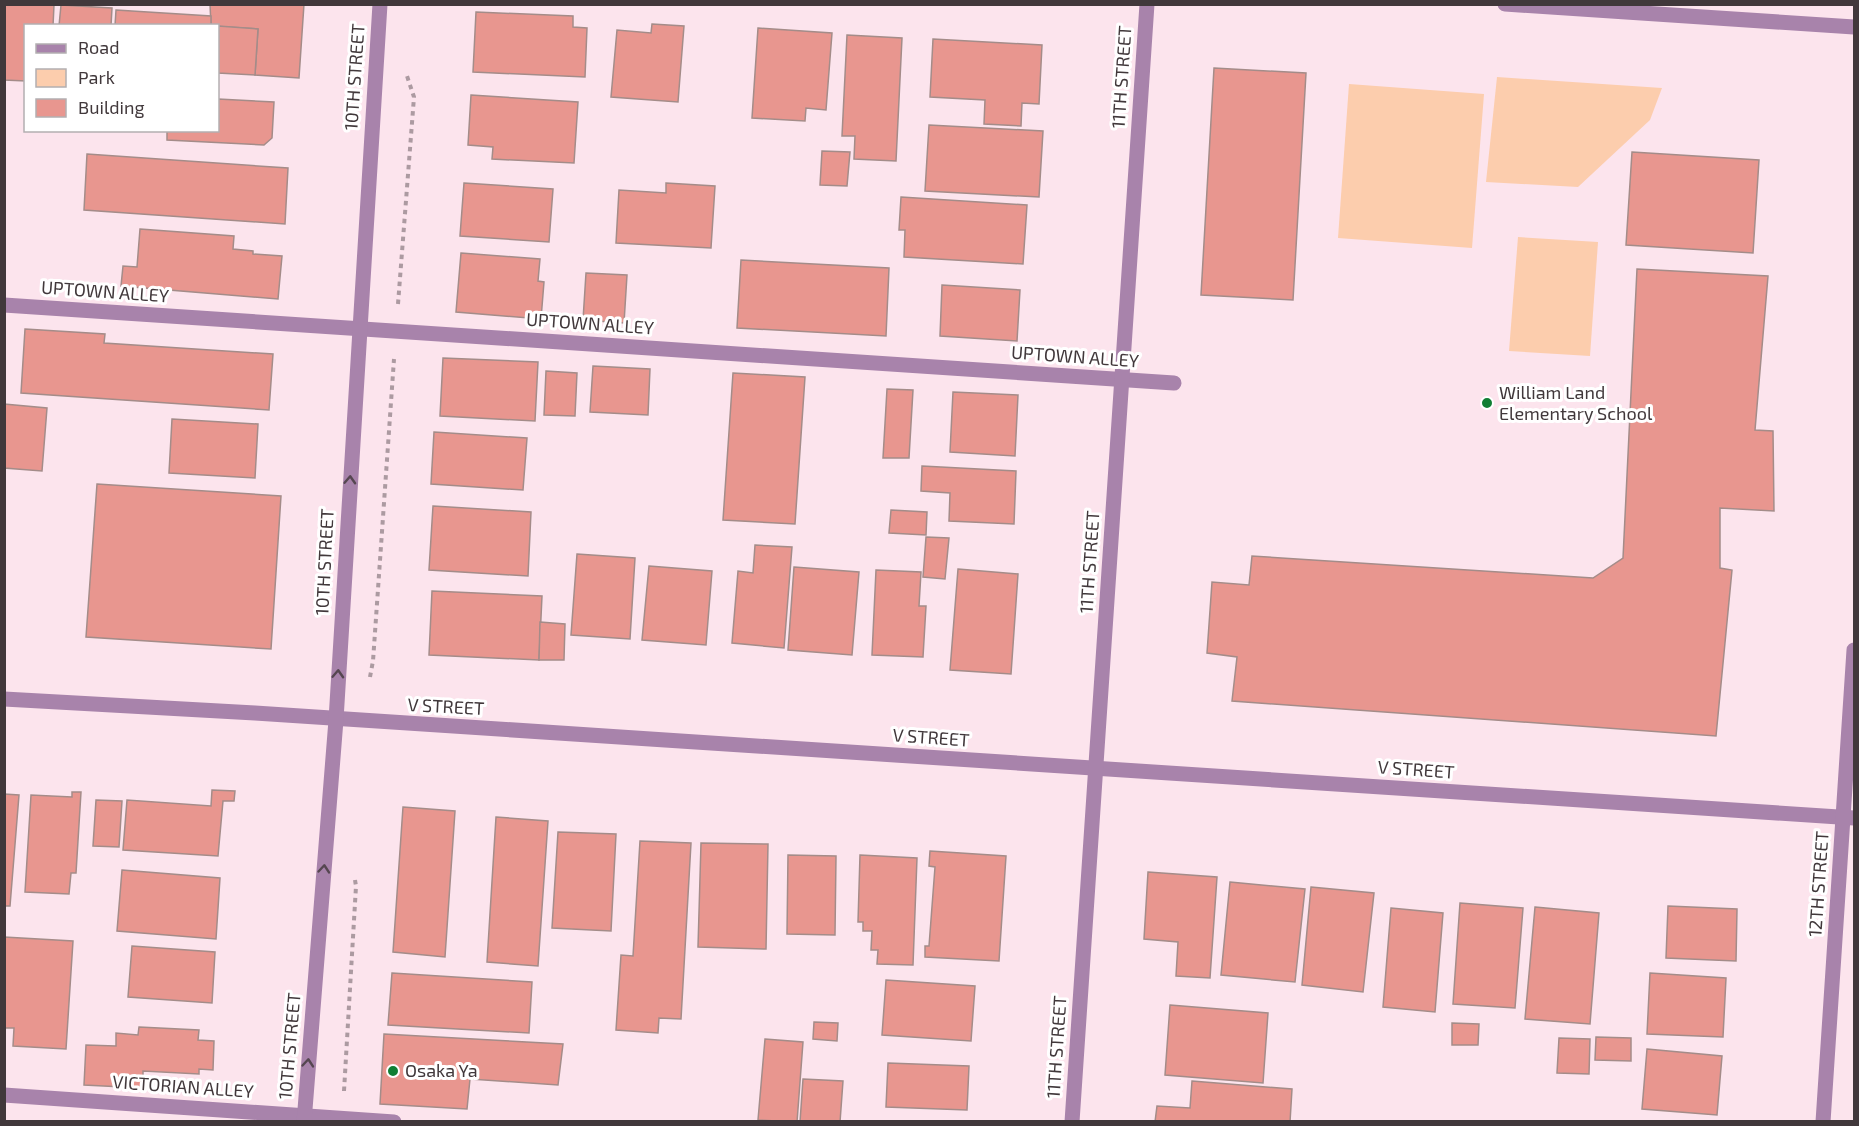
<svg xmlns="http://www.w3.org/2000/svg" width="1859" height="1126" font-family="'Exo 2',sans-serif">
<style>
.green{fill:#fccdad}
.building{fill:#e8968f;stroke:#a48c89;stroke-width:1.5}
.lines{fill:none;stroke-linecap:round;stroke-linejoin:round}
.path{stroke:#ac9aa1;stroke-width:4;stroke-dasharray:4.5 4.5;stroke-linecap:butt}
.minor{stroke:#a883ab;stroke-width:15}
.oneway{stroke:#564751}
.poi-dot{fill:#107e34;stroke:#fff;stroke-width:2}
.labels{text-anchor:middle;stroke-width:6;stroke-linejoin:round;paint-order:stroke}
.street-label{font-size:18px;fill:#41383b;stroke:#fff}
.poi-label{font-size:18px;fill:#41383b;stroke:#fff;text-anchor:start}
</style>
<rect width="100%" height="100%" fill="#fce4ed"/>
<g class="green">
<polygon points="1497,77 1662,88 1650,120 1578,187 1486,182"/>
<polygon points="1349,84 1484,94 1472,248 1338,238"/>
<polygon points="1518,237 1598,242 1590,356 1509,351"/>
</g>
<g class="building">
<polygon points="4,4 54,5 53,26 26,26 26,81 4,80"/>
<polygon points="210,4 304,4 299,78 255,75 258,29 211,26"/>
<polygon points="61,5 112,8 111,26 59,26"/>
<polygon points="116,10 211,16 211,26 115,26"/>
<polygon points="476,12 573,16 573,27 587,28 585,77 473,72"/>
<polygon points="652,24 684,26 678,102 611,97 617,30 651,33"/>
<polygon points="218,26 258,29 255,75 218,73"/>
<polygon points="758,28 832,33 826,110 806,108 805,121 752,118"/>
<polygon points="847,35 902,38 896,161 854,159 855,136 842,136"/>
<polygon points="933,39 1042,45 1039,104 1022,103 1021,126 984,124 985,100 930,97"/>
<polygon points="1214,68 1306,73 1293,300 1201,295"/>
<polygon points="471,95 578,102 574,163 492,159 493,147 468,145"/>
<polygon points="218,99 274,102 272,138 264,145 167,140 167,130 218,130"/>
<polygon points="929,125 1043,131 1039,197 925,191"/>
<polygon points="822,151 850,152 847,186 820,185"/>
<polygon points="1632,152 1759,160 1753,253 1626,245"/>
<polygon points="87,154 288,168 285,224 84,210"/>
<polygon points="464,183 553,189 549,242 460,236"/>
<polygon points="666,183 715,186 711,248 616,243 619,190 666,193"/>
<polygon points="901,197 1027,205 1023,264 904,257 905,230 899,230"/>
<polygon points="140,229 234,236 233,249 253,251 253,254 282,256 278,299 121,286 123,266 137,267"/>
<polygon points="461,253 540,259 538,281 544,282 541,319 456,312"/>
<polygon points="741,260 889,268 886,336 737,328"/>
<polygon points="1637,269 1768,276 1755,430 1773,431 1774,511 1720,508 1720,568 1732,570 1716,736 1232,701 1237,657 1207,653 1212,582 1249,585 1252,556 1593,578 1623,558"/>
<polygon points="586,273 627,275 624,323 583,320"/>
<polygon points="942,285 1020,290 1017,341 940,336"/>
<polygon points="25,329 105,334 104,343 273,354 269,410 21,393"/>
<polygon points="443,358 538,362 535,421 440,416"/>
<polygon points="593,366 650,369 648,415 590,412"/>
<polygon points="546,371 577,373 575,416 544,415"/>
<polygon points="733,373 805,377 795,524 723,520"/>
<polygon points="887,389 913,390 909,458 883,458"/>
<polygon points="953,392 1018,395 1015,456 950,452"/>
<polygon points="4,404 47,408 42,471 4,468"/>
<polygon points="172,419 258,424 255,478 169,473"/>
<polygon points="434,432 527,438 523,490 431,484"/>
<polygon points="922,466 1016,471 1014,524 949,521 950,493 921,491"/>
<polygon points="97,484 281,496 271,649 86,637"/>
<polygon points="433,506 531,512 528,576 429,570"/>
<polygon points="891,510 927,512 926,535 889,533"/>
<polygon points="926,537 949,538 945,579 923,577"/>
<polygon points="755,545 792,547 784,648 732,643 738,571 753,573"/>
<polygon points="577,554 635,558 630,639 571,635"/>
<polygon points="649,566 712,571 706,645 642,640"/>
<polygon points="794,567 859,572 852,655 788,650"/>
<polygon points="958,569 1018,574 1011,674 950,670"/>
<polygon points="876,570 921,572 919,606 926,606 923,657 872,655"/>
<polygon points="432,591 542,596 539,660 429,655"/>
<polygon points="540,622 565,624 564,660 539,660"/>
<polygon points="212,790 235,791 234,801 223,801 218,856 123,850 127,800 211,806"/>
<polygon points="72,792 81,792 76,873 71,873 69,894 25,892 31,795 72,797"/>
<polygon points="4,794 19,795 10,906 4,906"/>
<polygon points="96,800 122,801 119,847 93,846"/>
<polygon points="403,807 455,811 445,957 393,952"/>
<polygon points="496,817 548,821 538,966 487,962"/>
<polygon points="558,832 616,834 611,931 552,928"/>
<polygon points="640,841 691,843 681,1019 659,1018 658,1033 616,1030 621,955 633,956"/>
<polygon points="701,843 768,844 766,949 698,947"/>
<polygon points="930,851 1006,856 999,961 925,957 925,946 929,946 935,867 929,866"/>
<polygon points="788,855 836,856 835,935 787,934"/>
<polygon points="860,855 917,858 913,965 877,964 878,950 871,950 872,931 863,931 863,922 858,922"/>
<polygon points="122,870 220,878 216,939 117,931"/>
<polygon points="1148,872 1217,877 1210,978 1176,976 1178,942 1144,939"/>
<polygon points="1230,882 1305,889 1295,982 1221,975"/>
<polygon points="1311,887 1374,893 1363,992 1302,985"/>
<polygon points="1460,903 1523,908 1515,1008 1453,1004"/>
<polygon points="1668,906 1737,909 1736,961 1666,958"/>
<polygon points="1535,907 1599,913 1590,1024 1525,1019"/>
<polygon points="1391,908 1443,913 1435,1012 1383,1007"/>
<polygon points="4,937 73,941 66,1049 13,1046 14,1028 4,1028"/>
<polygon points="132,946 215,952 212,1003 128,997"/>
<polygon points="392,973 532,982 529,1033 388,1025"/>
<polygon points="1650,973 1726,978 1723,1037 1647,1034"/>
<polygon points="886,980 975,986 971,1041 882,1035"/>
<polygon points="1170,1005 1268,1013 1263,1083 1165,1075"/>
<polygon points="814,1022 838,1023 837,1041 813,1039"/>
<polygon points="1452,1023 1479,1024 1478,1045 1452,1045"/>
<polygon points="139,1027 199,1030 198,1040 214,1041 213,1070 199,1069 199,1074 143,1071 143,1088 84,1085 86,1045 116,1046 116,1033 138,1035"/>
<polygon points="384,1034 563,1044 558,1085 470,1079 467,1109 380,1104"/>
<polygon points="1596,1037 1631,1038 1631,1061 1595,1060"/>
<polygon points="1559,1038 1590,1039 1589,1074 1557,1073"/>
<polygon points="765,1039 803,1042 797,1122 758,1120"/>
<polygon points="1647,1049 1722,1056 1717,1115 1642,1109"/>
<polygon points="888,1063 969,1066 967,1110 886,1107"/>
<polygon points="803,1079 843,1081 840,1122 800,1122"/>
<polygon points="1192,1081 1292,1089 1290,1122 1155,1122 1157,1106 1190,1108"/>
</g>
<g class="lines">
<g class="path">
<polyline points="398,304 414,97 406,73"/>
<polyline points="370,677 373,661 394,359"/>
<polyline points="344,1091 356,886 355,880"/>
</g>
<g class="minor">
<polyline points="1505,4 1854,27"/>
<polyline points="4,305 1174,383"/>
<polyline points="4,699 255,713 1854,818"/>
<polyline points="4,1095 394,1122"/>
<polyline points="304,1122 336,720 380,4"/>
<polyline points="1072,1122 1147,4"/>
<polyline points="1823,1122 1854,650"/>
</g>
</g>
<defs><path id="oneway-chevron" d="M-2-3.5L2.5 0L-2 3.5" fill="none" stroke-width="1.6" stroke-linecap="round" stroke-linejoin="round" transform="scale(1.5)"/></defs>
<g class="oneway">
<use href="#oneway-chevron" transform="translate(350 480) rotate(-87)"/>
<use href="#oneway-chevron" transform="translate(338 674) rotate(-87)"/>
<use href="#oneway-chevron" transform="translate(324 869) rotate(-85)"/>
<use href="#oneway-chevron" transform="translate(308 1063) rotate(-85)"/>
</g>
<g class="poi-dot">
<circle cx="1487" cy="403" r="6"/>
<circle cx="393" cy="1071" r="6"/>
</g>
<g class="labels">
<g class="street-label">
<text transform="translate(355 77) rotate(-86)" y="6">10TH STREET</text>
<text transform="translate(1122 77) rotate(-86)" y="6">11TH STREET</text>
<text transform="translate(105 292) rotate(4)" y="6">UPTOWN ALLEY</text>
<text transform="translate(590 324) rotate(4)" y="6">UPTOWN ALLEY</text>
<text transform="translate(1075 357) rotate(4)" y="6">UPTOWN ALLEY</text>
<text transform="translate(325 562) rotate(-87)" y="6">10TH STREET</text>
<text transform="translate(1090 562) rotate(-86)" y="6">11TH STREET</text>
<text transform="translate(446 707) rotate(3)" y="6">V STREET</text>
<text transform="translate(931 738) rotate(4)" y="6">V STREET</text>
<text transform="translate(1416 770) rotate(4)" y="6">V STREET</text>
<text transform="translate(1819 884) rotate(-86)" y="6">12TH STREET</text>
<text transform="translate(290 1046) rotate(-85)" y="6">10TH STREET</text>
<text transform="translate(1057 1047) rotate(-86)" y="6">11TH STREET</text>
<text transform="translate(183 1087) rotate(4)" y="6">VICTORIAN ALLEY</text>
</g>
<g class="poi-label">
<text x="1499" y="399">William Land<tspan x="1499" dy="21">Elementary School</tspan></text>
<text x="405" y="1077">Osaka Ya</text>
</g>
</g>
<rect width="1859" height="1126" fill="none" stroke="#41383b" stroke-width="12"/>
<rect x="24" y="24" width="195" height="108" fill="#ffffff" stroke="#b3afb1" stroke-width="1.5"/>
<rect x="36" y="44" width="30" height="9" fill="#a883ab" stroke="#b3afb1" stroke-width="1.5"/>
<text x="78" y="54" font-size="18" fill="#41383b">Road</text>
<rect x="36" y="69" width="30" height="18" fill="#fccdad" stroke="#b3afb1" stroke-width="1.5"/>
<text x="78" y="84" font-size="18" fill="#41383b">Park</text>
<rect x="36" y="99" width="30" height="18" fill="#e8968f" stroke="#b3afb1" stroke-width="1.5"/>
<text x="78" y="114" font-size="18" fill="#41383b">Building</text>
</svg>
